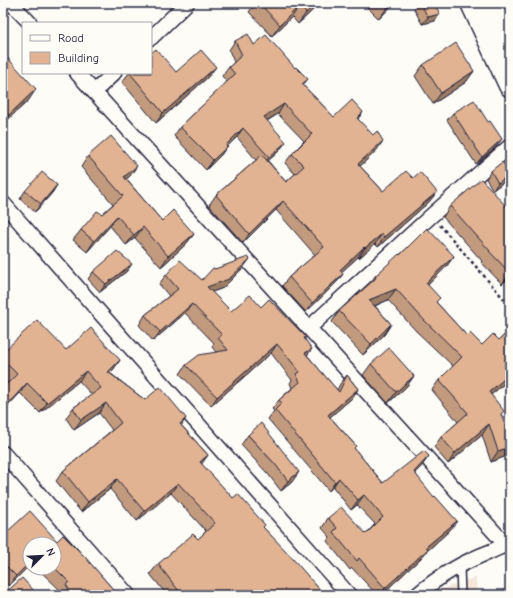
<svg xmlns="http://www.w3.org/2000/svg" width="513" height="598" font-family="'Comic Neue',sans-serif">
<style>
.built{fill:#f5e6d9}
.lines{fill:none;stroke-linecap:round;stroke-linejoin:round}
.service-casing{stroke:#22223b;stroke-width:10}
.minor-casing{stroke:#22223b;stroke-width:17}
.trunk-casing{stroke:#22223b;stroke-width:25}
.path{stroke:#22223b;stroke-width:2.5;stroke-dasharray:3 3;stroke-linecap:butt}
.service{stroke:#fdfcf7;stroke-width:7}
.minor{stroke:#fdfcf7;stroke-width:14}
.trunk{stroke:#fdfcf7;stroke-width:22}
.wall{fill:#c29a7e;stroke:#22223b;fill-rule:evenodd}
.shaded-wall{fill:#9e7d66;stroke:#22223b}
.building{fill:#e1b392;stroke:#22223b}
</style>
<rect width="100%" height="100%" fill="#fdfcf7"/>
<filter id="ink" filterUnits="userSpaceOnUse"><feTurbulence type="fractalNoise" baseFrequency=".025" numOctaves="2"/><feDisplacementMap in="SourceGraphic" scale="8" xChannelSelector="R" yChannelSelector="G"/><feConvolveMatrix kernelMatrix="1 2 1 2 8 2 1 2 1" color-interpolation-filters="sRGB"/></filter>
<g filter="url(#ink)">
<polygon class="built" points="476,577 477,595 427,595 428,594"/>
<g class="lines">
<g class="service-casing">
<polyline id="service" points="460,566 461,595"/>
</g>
<g class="minor-casing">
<g id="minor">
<polyline points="11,3 30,23"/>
<polyline points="151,38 187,3"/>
<polyline points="77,73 506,545"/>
<polyline points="94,92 114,73"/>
<polyline points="3,203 349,595"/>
<polyline points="309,328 431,216 510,146"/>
<polyline points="3,453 128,595"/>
<path d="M417,595C439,576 465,561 492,551C498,548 504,545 510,545"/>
</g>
</g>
<g class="trunk-casing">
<g id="trunk">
<polyline points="472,3 510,85"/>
<polyline points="491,3 510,42"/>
</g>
</g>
<polyline class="path" points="440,225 510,306"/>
<use href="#service" class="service"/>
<use href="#minor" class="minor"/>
<use href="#trunk" class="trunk"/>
</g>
<g class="wall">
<polygon points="255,3 318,3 315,8 298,24 292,17 272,36 249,12"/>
<polygon points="363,3 394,3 379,19"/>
<polygon points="418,3 434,3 435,21 422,24 414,9"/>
<polygon points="507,3 510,3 510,11"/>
<path d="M235,41L254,45L295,68L308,79L303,85L334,117L363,112L358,119L377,150L360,166L383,191L430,201L378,247L375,244L359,258L358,257L341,272L343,274L336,283L306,312L282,286L289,277L315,255L276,210L243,243L209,205L216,195L256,160L237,137L226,148L220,156L206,170L174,136L180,127L227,82L222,76L229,67L234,62L229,50ZM278,114L304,141L292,154L285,163L295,174L286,182L268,161L279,151L267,121Z"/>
<polygon points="3,53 29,100 3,124"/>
<polygon points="423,65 474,71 466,82 433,104 415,76"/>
<polygon points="176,72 208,77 156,123 122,82 129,73 151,73"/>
<polygon points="453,113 496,147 476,164 447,120"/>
<polygon points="88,156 130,176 126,179 162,221 194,234 186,244 161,267 135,238 126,245 110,226 87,252 73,240 81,230 102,214 113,204 81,167"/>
<polygon points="491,171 510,174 505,181 493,190 486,179"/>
<polygon points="57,185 52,193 35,212 20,199 25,191"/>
<polygon points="450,206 510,211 510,277 502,284 481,262 482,261 443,217"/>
<polygon points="400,255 454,256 446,267 428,285 437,303 467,336 482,345 499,340 510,330 510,388 506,382 491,395 501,415 504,457 491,462 482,435 448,464 434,447 441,437 458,422 432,390 439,380 453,366 416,331 388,300 375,306 391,324 384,335 363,355 332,322 339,311 371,282 375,276"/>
<polygon points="243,268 223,288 212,292 231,311 261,307 305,338 307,355 337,390 340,384 347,375 358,389 352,398 330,417 356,446 354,448 383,483 422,466 415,473 450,530 427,551 421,558 381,595 377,595 352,568 350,570 327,541 330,537 322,528 328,518 366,534 375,524 357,505 351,510 333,487 329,491 268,419 274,411 272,409 279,400 292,388 290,383 292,380 271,353 211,406 180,374 186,365 216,352 212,347 214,343 185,313 153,341 139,325 145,315 169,296 159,284 166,275 202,280 215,269"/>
<polygon points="127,271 100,292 88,279 93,272"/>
<polygon points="66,350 120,360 113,370 110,373 145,400 181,425 208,455 201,464 233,498 263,527 321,591 319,595 167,595 150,574 158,564 198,539 206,531 171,493 137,521 110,489 81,512 56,481 63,471 112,430 99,413 74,430 66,418 73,408 92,395 79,381 40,413 20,393 3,411 3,388 8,383 3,378 3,352"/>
<polygon points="371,364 414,376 406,387 388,403 363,375"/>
<polygon points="248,435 292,482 281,491 268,474 241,445"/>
<polygon points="3,524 8,531 57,541 118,595 59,595 61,591 37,568 54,568 54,544 30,544 30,565 9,586 3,580"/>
</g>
<g class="shaded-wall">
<polygon points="316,3 318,3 315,8 298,24 306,13"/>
<polygon points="391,3 394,3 379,19 389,5"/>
<polygon points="299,6 292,17 272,36 280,25"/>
<polygon points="440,14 435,21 422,24 428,17"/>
<polygon points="216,67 208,77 156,123 163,113"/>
<polygon points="474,71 466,82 433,104 441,93"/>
<polygon points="36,89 29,100 3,124 9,115"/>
<polygon points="284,104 278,114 257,126 264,117"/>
<polygon points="243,128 237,137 226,148 220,156 206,170 213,160 226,145"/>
<polygon points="502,139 496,147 476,164 482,157"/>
<polygon points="383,141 377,150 352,174 358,164"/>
<polygon points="286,142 279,151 262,166 269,157"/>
<polygon points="137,166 130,176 117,188 124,177"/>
<polygon points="510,174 505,181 493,190 498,183"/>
<polygon points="57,185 52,193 35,212 41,204"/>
<polygon points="437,192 430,201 378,247 384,237"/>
<polygon points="283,201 276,210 243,243 249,234"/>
<polygon points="117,216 110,226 87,252 94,241"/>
<polygon points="143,227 135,238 126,245 134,235"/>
<polygon points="194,234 186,244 161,267 168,256"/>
<polygon points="382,234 375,244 359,258 365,248"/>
<polygon points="364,247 358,257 333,280 340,270"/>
<polygon points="454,256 446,267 419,294 426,283"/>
<polygon points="250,259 243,268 223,288 201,296 207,287"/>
<polygon points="132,264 127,271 100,292 106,284"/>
<polygon points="510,273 510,277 502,284"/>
<polygon points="343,274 336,283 306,312 312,303"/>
<polygon points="396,289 388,300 362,311 369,300"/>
<polygon points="192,304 185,313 153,341 160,332"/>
<polygon points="391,324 384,335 363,355 371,344"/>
<polygon points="277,344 271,353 211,406 217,397"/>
<polygon points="312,349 305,358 305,353"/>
<polygon points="120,360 113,370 101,382 108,372"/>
<polygon points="86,371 79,381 40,413 47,403"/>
<polygon points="510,374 510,377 506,382 481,403 489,392"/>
<polygon points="414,376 406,387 388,403 396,392"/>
<polygon points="27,383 20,393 3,411 8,404"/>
<polygon points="358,389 352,398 322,424 328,415"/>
<polygon points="106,403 99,413 74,430 81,420"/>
<polygon points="186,418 180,428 180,424"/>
<polygon points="489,424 482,435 448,464 455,453"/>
<polygon points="510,447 510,449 504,457 491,462 498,451"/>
<polygon points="208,455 201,465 200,462"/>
<polygon points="429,456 422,466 407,481 414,472"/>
<polygon points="299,472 292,482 281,491 288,481"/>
<polygon points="339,478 333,487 329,491 335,482"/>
<polygon points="117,479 110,489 81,512 88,502"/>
<polygon points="178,483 171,493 137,521 144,511"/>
<polygon points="364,495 357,505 351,510 358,500"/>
<polygon points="457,521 450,530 427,551 421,558 381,595 380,595 385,588 426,547"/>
<polygon points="30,562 30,565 9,586 16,576"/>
</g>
<g class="building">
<polygon points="259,3 316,3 306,13 299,6 280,25"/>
<polygon points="420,3 434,3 440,14 428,17"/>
<polygon points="248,34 254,45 266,35 295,68 296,67 308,79 302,84 334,117 352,100 363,112 357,118 373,135 377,131 383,141 358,164 383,191 406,171 413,178 420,172 437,192 384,237 382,234 365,248 364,247 340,270 343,274 312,303 289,277 324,247 283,201 249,234 216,195 262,155 286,182 304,166 292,154 312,134 284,104 264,117 286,142 269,157 243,128 226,145 227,147 213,160 180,127 235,74 229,67 242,55 235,41"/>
<polygon points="456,43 474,71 441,93 423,65"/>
<polygon points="156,49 176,72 201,50 216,67 163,113 130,73 151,73 151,53"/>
<polygon points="3,53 36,89 9,115 3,109"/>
<polygon points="474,100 488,122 490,121 502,139 482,157 453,113"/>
<polygon points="111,136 137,166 124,177 162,221 173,210 194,234 168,256 143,227 134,235 117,216 94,241 81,230 97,211 102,214 123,196 88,156"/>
<polygon points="502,162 510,172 510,174 498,183 491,171"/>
<polygon points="42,172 57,185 41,204 25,191"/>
<polygon points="481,179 490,188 510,211 510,273 489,251 490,251 450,206"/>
<polygon points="427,228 454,256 426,283 440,298 436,302 467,336 470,333 482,345 493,334 499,340 510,330 510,374 489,392 504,411 501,414 510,440 510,447 498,451 489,424 455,453 441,437 468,413 439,380 462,357 424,320 396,289 369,300 391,324 371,344 339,311 376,278 375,276 399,254 400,255"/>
<polygon points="117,251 132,264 106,284 93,272"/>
<polygon points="248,257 250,259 229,279 207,287 231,311 250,295 261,307 269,299 306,337 304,338 312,349 305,353 339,392 347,375 358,389 328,415 356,446 354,448 383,483 424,451 429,456 414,472 434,497 435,496 457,521 426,547 428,549 385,588 359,558 357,561 333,532 337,528 328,518 341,507 366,534 383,517 364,495 358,500 339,478 335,482 275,410 282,403 279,400 300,382 296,374 300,372 277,344 217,397 186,365 199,355 228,350 218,338 222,335 192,304 160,332 145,315 178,289 166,275 180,260 202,280 213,268 215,269"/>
<polygon points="37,320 66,350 91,328 120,360 108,372 145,400 160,387 186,418 180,424 208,455 200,462 233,498 238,494 265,525 263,527 286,551 321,591 317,595 182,595 158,564 193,534 198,539 215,523 178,483 144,511 117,479 88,502 63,471 121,423 106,403 81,420 73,408 101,388 86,371 47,403 27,383 8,404 3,399 3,388 17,374 3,360 3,352"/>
<polygon points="389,348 414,376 396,392 371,364"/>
<polygon points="261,423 299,472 288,481 275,464 248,435"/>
<polygon points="30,511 57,541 63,535 85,557 118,595 63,595 69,589 66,585 69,582 54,567 54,544 30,544 30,562 16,576 3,563 3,524 8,531"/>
<polygon points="22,578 38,595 3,595"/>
</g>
</g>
<rect width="513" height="598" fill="none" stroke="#fdfcf7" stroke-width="16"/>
<rect x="8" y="8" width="497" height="582" fill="none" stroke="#22223b" stroke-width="1.5" filter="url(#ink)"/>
<rect x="22" y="22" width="130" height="52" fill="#fdfcf7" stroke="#a5a5ac"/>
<rect x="30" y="35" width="20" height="6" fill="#fdfcf7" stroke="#a5a5ac"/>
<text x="58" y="42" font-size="12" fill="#22223b">Road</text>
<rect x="30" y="52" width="20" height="12" fill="#e1b392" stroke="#a5a5ac"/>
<text x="58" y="62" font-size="12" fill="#22223b">Building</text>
<g transform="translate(42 556) rotate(66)"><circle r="19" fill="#fdfcf7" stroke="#a5a5ac"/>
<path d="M0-3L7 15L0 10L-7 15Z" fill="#22223b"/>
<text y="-6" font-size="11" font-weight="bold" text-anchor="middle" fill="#22223b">N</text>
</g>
</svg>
